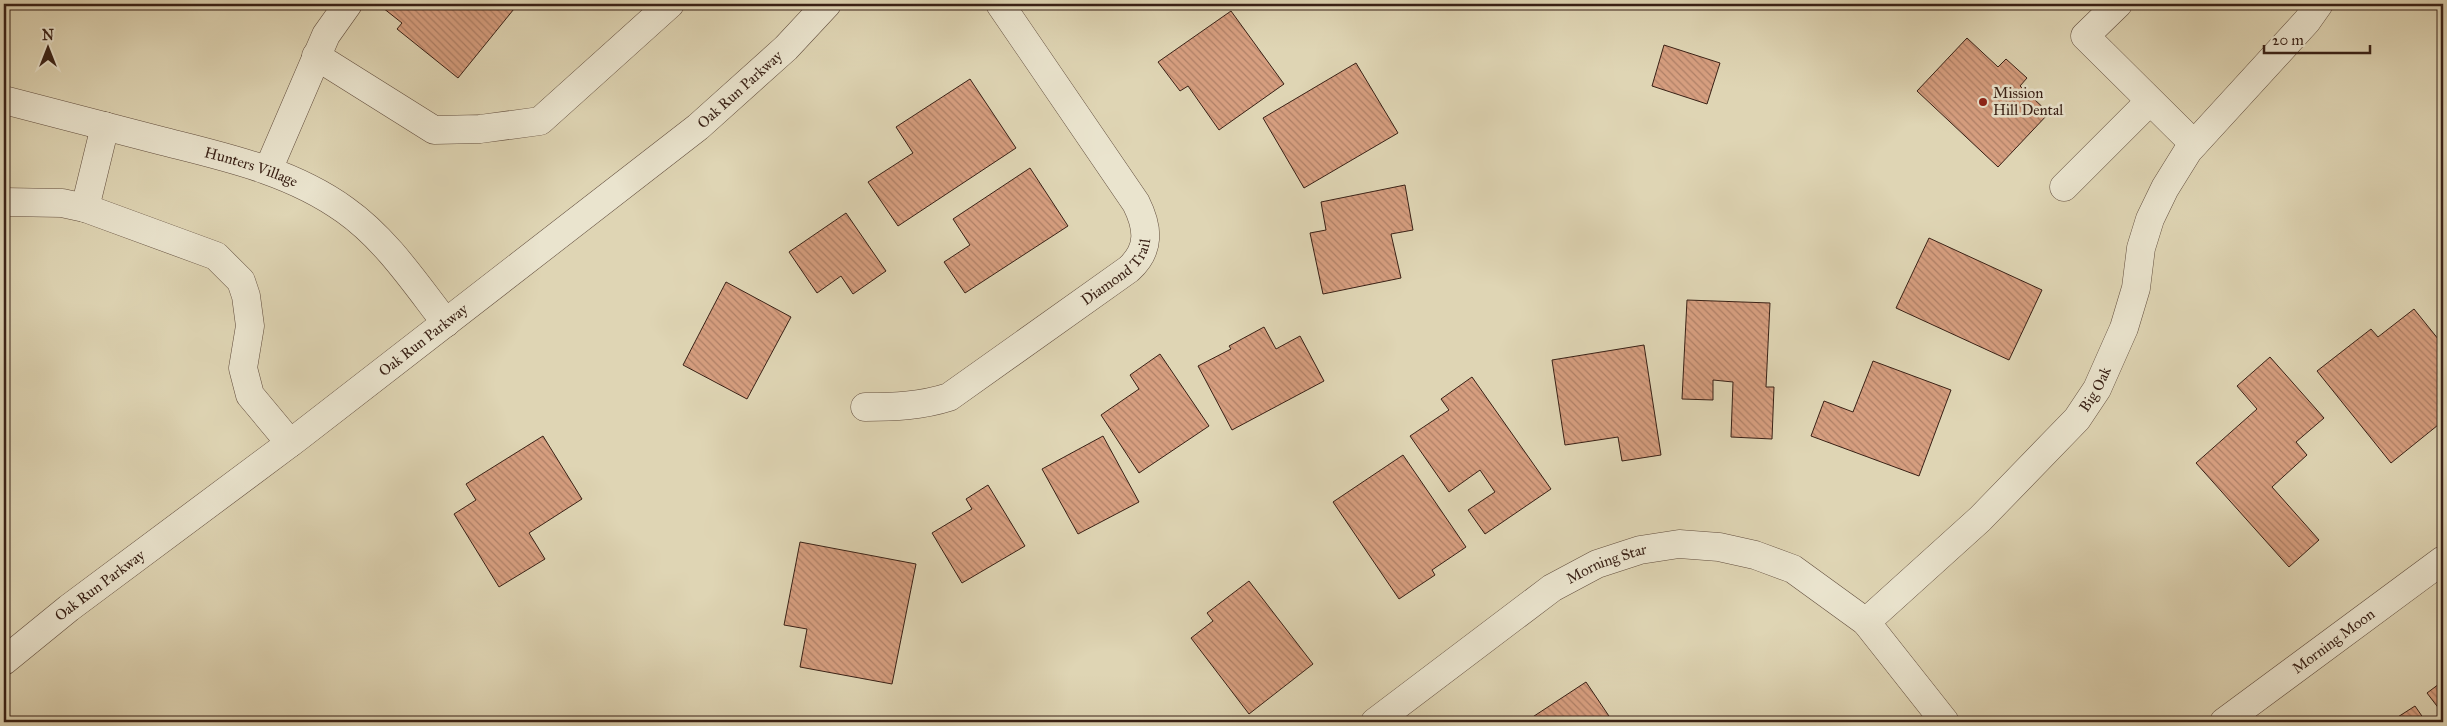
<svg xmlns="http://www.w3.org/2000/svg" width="2447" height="726" font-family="'IM FELL Great Primer',serif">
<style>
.building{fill:url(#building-back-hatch);stroke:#392116}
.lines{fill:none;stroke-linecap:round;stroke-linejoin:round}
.minor-casing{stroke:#624e3e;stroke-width:29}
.minor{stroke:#eae4ce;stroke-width:28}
.poi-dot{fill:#8f2418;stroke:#eae4ce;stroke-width:2}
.labels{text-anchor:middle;stroke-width:5;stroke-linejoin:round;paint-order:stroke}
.street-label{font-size:15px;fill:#392116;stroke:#eae4ce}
.poi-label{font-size:15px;fill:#392116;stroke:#eae4ce;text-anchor:start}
</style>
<defs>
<pattern id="building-back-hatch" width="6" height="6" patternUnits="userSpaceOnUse" patternTransform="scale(1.25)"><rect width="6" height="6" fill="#d69e7f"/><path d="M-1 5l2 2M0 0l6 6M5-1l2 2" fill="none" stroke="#af8067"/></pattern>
</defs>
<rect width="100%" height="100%" fill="#dfd5b4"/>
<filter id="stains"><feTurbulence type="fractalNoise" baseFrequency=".004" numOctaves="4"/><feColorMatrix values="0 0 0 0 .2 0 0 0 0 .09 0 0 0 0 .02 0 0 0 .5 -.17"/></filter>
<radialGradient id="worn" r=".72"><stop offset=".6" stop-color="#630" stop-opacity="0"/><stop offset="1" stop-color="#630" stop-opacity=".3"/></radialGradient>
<g class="building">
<polygon points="378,4 518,4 458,78 397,29 402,23"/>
<polygon points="1231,11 1284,84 1219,130 1188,86 1180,91 1158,62"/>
<polygon points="1967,38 1998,67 2006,59 2027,78 2020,86 2049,113 1998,167 1917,91"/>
<polygon points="1664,45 1720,63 1707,104 1652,86"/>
<polygon points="1356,63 1398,133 1304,188 1263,118"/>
<polygon points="970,79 1016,148 898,226 868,182 913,153 896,127"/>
<polygon points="1030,168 1068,226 965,293 944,262 970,245 953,219"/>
<polygon points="1405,185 1413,230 1391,234 1401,278 1323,294 1310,233 1326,230 1321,202"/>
<polygon points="846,213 886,271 853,294 841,276 817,293 789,252"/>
<polygon points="1929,238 2042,290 2009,360 1896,308"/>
<polygon points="726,282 791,317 747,399 683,365"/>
<polygon points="1687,300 1770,303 1766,387 1774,387 1772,439 1731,437 1733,382 1713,380 1713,400 1682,399"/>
<polygon points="2414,309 2443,345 2443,421 2391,463 2317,371 2371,329 2378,337"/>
<polygon points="1264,327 1276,349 1300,336 1324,381 1232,430 1198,366 1231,349 1229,346"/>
<polygon points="1644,345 1661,455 1622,461 1618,437 1565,445 1552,360"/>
<polygon points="1160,354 1209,426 1139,473 1101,415 1139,389 1130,375"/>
<polygon points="2270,357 2324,418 2296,442 2307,455 2272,487 2319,540 2289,567 2196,463 2257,409 2237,386"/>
<polygon points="1873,361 1951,390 1919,476 1811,436 1824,401 1853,412"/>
<polygon points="1472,377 1551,489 1485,534 1468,510 1495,492 1480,470 1449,492 1410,436 1449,410 1441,399"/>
<polygon points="543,436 582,499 529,533 545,559 499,587 454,514 476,500 466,484"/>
<polygon points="1103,436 1139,502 1078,534 1042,469"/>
<polygon points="1403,455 1466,547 1432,570 1435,575 1399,599 1333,502"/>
<polygon points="988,485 1025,546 962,583 932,533 972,509 966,499"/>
<polygon points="800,542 916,564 892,684 800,667 807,629 784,625"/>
<polygon points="1249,581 1313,664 1249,714 1191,638 1213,621 1207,613"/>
<polygon points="2443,681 2443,714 2427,693"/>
<polygon points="1586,682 1613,722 1525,722"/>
<polygon points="2415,706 2426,722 2390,722"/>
</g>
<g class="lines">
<g class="minor-casing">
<g id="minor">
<polyline points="2118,4 2085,36 2194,144"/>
<polyline points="316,56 434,130 480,129 540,121 670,4"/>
<path id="s1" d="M4,100C56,113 109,127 162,141C225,157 291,171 345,210C386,239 415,283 446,323"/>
<polyline points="268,170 326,35 348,4"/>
<polyline points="2064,187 2149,102"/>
<polyline points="4,202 62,203 85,208 105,126"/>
<polyline points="85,208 216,256 241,281 246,296 250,326 243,368 250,395 290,443"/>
<path id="s2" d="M865,407C894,407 921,406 949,397L1129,269C1151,249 1148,227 1136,203L1000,4"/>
<path id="s3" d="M1866,622L1980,519L2077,419L2097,389L2124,328L2136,288L2141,248L2150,219L2165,188L2188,151L2307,21L2319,4"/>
<path id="s4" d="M4,661L69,608L297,438L698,127L786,48L827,4"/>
<path id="s5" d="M1375,722L1552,588L1597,564L1640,550L1679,544L1719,547L1755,555L1793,569L1866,622L1945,722"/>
<path id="s6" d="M2224,722L2443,560"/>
</g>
</g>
<use href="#minor" class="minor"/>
</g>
<circle class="poi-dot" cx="1983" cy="102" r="5"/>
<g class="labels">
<g class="street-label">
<text dy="5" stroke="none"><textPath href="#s4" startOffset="932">Oak Run Parkway</textPath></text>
<text dy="5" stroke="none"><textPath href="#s1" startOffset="256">Hunters Village</textPath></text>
<text dy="5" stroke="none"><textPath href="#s2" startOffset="295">Diamond Trail</textPath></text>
<text dy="5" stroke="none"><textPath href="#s4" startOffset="528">Oak Run Parkway</textPath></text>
<text dy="5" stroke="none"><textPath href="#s3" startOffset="328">Big Oak</textPath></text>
<text dy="5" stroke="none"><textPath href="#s5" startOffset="282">Morning Star</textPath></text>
<text dy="5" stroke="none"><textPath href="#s4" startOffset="122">Oak Run Parkway</textPath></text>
<text dy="5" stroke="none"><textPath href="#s6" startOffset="136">Morning Moon</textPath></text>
</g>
<g class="poi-label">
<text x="1993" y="98">Mission<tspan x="1993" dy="17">Hill Dental</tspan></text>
</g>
</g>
<rect width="2447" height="726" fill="none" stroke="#dfd5b4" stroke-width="20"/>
<rect x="5" y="5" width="2437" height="716" fill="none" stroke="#392116" stroke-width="2.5"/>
<rect x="10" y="10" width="2427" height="706" fill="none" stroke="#392116"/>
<g transform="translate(48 48)" stroke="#eae4ce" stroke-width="4" paint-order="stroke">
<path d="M0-4L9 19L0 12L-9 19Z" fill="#392116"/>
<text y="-8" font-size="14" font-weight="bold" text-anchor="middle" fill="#392116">N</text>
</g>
<path d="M2264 45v8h106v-8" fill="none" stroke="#392116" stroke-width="2.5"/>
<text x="2272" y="45" font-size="15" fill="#392116" stroke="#eae4ce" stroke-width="4" paint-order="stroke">20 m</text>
<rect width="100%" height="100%" filter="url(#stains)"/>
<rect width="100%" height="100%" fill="url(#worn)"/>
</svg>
